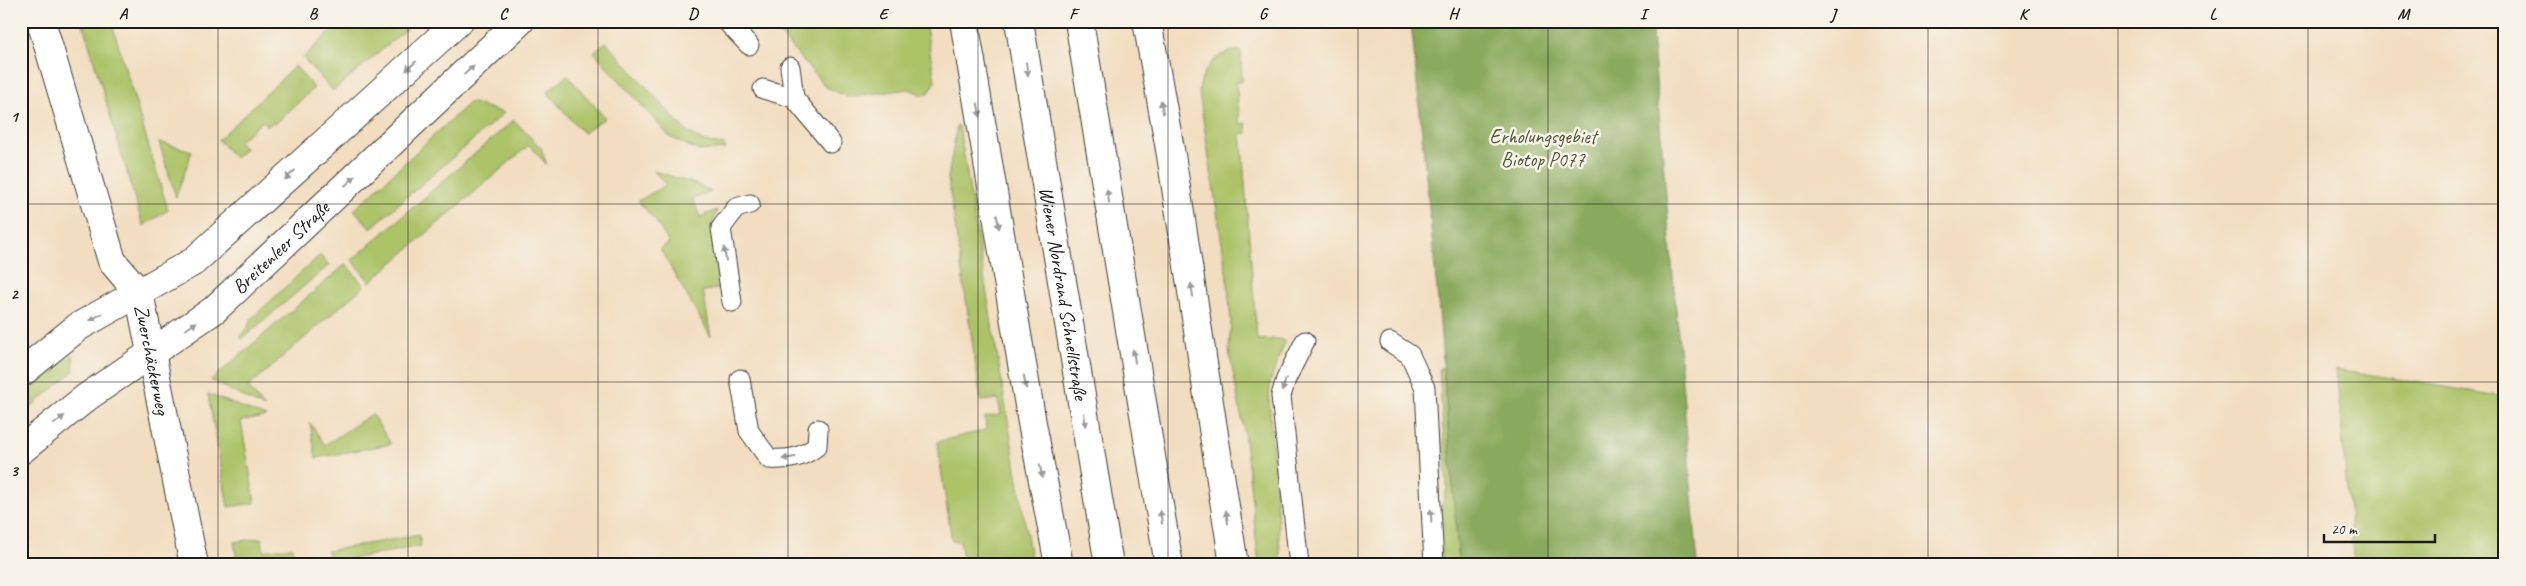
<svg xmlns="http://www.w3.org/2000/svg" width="2526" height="586" font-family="Caveat,sans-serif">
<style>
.green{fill:#acc368;stroke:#647042}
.forest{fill:#89a95c;stroke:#52623c}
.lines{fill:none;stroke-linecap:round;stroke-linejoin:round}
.service-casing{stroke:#3c3935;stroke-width:21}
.minor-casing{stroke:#3c3935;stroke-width:30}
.secondary-casing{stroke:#3c3935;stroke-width:30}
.motorway-casing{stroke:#3c3935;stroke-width:30}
.service{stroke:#fff;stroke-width:19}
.minor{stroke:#fff;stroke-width:28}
.secondary{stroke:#fff;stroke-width:28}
.motorway{stroke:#fff;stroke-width:28}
.oneway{fill:#999}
.grid{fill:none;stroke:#1c1c1c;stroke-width:1;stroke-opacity:0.55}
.labels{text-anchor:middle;stroke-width:5;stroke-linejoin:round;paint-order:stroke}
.park-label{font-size:20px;fill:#4e5637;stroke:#f7f3e8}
.street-label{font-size:20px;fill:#1c1c1c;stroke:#f7f3e8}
.neatline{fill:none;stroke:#1c1c1c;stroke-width:2}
.grid-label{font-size:16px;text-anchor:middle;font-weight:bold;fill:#1c1c1c}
</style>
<rect width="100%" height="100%" fill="#f7f3e8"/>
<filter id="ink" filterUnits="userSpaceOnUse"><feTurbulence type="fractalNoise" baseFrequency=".02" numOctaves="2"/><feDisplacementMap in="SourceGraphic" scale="10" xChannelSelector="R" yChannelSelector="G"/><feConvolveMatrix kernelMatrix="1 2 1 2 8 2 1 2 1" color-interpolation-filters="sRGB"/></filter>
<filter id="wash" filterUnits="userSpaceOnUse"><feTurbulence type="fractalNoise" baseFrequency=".0096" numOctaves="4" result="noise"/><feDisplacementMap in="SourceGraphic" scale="20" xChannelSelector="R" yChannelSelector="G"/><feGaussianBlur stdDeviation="1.12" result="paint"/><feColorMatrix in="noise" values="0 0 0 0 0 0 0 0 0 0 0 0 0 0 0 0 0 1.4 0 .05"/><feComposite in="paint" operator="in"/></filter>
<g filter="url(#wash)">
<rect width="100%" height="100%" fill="#f2ddc0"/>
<g class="green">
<polygon points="82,21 111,21 168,210 143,226"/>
<polygon points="341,21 416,21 333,91 303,58"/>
<polygon points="768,21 925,21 935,81 931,90 924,96 909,89 848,97 826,87"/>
<polygon points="606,42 685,130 704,142 724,145 726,149 699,151 670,137 594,52"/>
<path d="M1241,51L1242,82H1236L1240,124L1246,123L1247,133H1241L1257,340L1281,339L1285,342L1270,382L1269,399L1281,565H1259L1244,430L1229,351L1231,321L1227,277L1199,92C1201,70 1217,49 1241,51Z"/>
<polygon points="295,66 314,88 275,124 273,122 268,126 263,121 239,141 245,149 235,158 218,140"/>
<polygon points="567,75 605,118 583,133 547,92"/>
<polygon points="470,102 504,113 371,228 354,210"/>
<polygon points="514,120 541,148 547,165 529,145 370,282 352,260"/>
<polygon points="957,125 959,126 1032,565 964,565 960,541 952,541 937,442 986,430 985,417 1001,415 998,399 981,401 948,178"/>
<polygon points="159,142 192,151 176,197"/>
<polygon points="654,171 699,185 711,192 693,199 700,217 717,210 713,222 722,288 703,291 711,337 660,249 669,243 656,221 638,201 666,185"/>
<polygon points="320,255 329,265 242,339 240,336 248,327 250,320"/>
<polygon points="346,264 364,286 248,387 265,408 211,380"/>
<polygon points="73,355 74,371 21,415 21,397"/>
<polygon points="1439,368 1443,368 1459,565 1442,565 1439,516 1447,488"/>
<polygon points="2336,369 2505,397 2505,565 2354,565"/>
<polygon points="208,394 266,417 241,421 255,503 228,507"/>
<polygon points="372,414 391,444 316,458 310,423 325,445"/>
<polygon points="419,535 421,546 329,563 327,551"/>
<polygon points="261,538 264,551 292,547 295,565 238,565 234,542"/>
</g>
<polygon class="forest" points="1411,21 1651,21 1698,565 1459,565 1439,311"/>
</g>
<g filter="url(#ink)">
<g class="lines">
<g class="service-casing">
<g id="service">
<polyline points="729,24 749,45"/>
<polyline points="790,67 794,98"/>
<polyline points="763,89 794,98 831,143"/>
<polyline points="732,302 721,228 736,208 750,204"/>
<polyline points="1390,342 1410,355 1425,388 1434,565"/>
<path d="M740,379L749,431L769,459C788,460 802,458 817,446L818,429"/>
<polyline points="1299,565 1281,396 1286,379 1305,341"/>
</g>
</g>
<g class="minor-casing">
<g id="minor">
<path id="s1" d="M41,21L112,261L139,293L194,565"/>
</g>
</g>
<g class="secondary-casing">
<g id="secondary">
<polyline points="964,21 971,62"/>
<polyline points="21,373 78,327 193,262 459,21"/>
<path id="s2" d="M21,450L87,397L214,310L520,21"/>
</g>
</g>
<g class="motorway-casing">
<g id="motorway">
<path id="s3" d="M1019,21L1109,565"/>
<polyline points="1079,21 1169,565"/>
<polyline points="1147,21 1171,155 1234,565"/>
<polyline points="971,62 1032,423 1059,565"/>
</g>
</g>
<use href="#service" class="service"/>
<use href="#minor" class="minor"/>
<use href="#secondary" class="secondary"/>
<use href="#motorway" class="motorway"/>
</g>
<defs><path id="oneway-solid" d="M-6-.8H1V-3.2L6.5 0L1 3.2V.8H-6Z" transform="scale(1.25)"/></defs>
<g class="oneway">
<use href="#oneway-solid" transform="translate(411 66) rotate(138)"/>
<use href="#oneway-solid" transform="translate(1027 69) rotate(81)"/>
<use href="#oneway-solid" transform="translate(469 70) rotate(-43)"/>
<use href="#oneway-solid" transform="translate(1162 107) rotate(-100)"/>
<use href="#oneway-solid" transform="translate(979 110) rotate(80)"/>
<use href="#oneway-solid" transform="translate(290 175) rotate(138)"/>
<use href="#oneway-solid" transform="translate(350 181) rotate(-43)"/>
<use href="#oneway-solid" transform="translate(1108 196) rotate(-99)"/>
<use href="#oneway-solid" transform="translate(998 222) rotate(80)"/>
<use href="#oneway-solid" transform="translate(725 254) rotate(-98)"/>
<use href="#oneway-solid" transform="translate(1192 290) rotate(-99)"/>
<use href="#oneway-solid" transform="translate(96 317) rotate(150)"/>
<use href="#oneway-solid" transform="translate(191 326) rotate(-35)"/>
<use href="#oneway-solid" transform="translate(1134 356) rotate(-99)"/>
<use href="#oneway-solid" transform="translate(1025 382) rotate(80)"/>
<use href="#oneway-solid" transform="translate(1284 385) rotate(107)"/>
<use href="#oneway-solid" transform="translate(59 420) rotate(-39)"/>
<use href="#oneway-solid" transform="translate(1085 420) rotate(81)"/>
<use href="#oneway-solid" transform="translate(789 458) rotate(171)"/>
<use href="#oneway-solid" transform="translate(1041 471) rotate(79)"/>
<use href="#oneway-solid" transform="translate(1431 516) rotate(-93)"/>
<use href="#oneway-solid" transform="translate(1161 517) rotate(-99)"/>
<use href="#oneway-solid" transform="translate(1227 517) rotate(-99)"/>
</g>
</g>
<path class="grid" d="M218,21V565M408,21V565M598,21V565M788,21V565M978,21V565M1168,21V565M1358,21V565M1548,21V565M1738,21V565M1928,21V565M2118,21V565M2308,21V565M21,204H2505M21,382H2505"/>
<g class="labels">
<g class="park-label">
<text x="1543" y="143">Erholungsgebiet<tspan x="1543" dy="23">Biotop P077</tspan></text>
</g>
<g class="street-label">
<text dy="7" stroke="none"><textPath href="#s2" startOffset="330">Breitenleer Straße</textPath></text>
<text dy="7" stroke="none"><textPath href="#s3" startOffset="276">Wiener Nordrand Schnellstraße</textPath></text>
<text dy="7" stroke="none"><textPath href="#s1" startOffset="360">Zwerchäckerweg</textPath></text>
</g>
</g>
<rect width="2526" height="586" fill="none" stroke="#f7f3e8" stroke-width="55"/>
<path d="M2324 534v8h111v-8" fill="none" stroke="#1c1c1c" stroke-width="2.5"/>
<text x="2331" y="534" font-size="15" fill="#1c1c1c" stroke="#f7f3e8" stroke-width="4" paint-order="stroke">20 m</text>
<rect x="28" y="28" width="2470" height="530" class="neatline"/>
<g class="grid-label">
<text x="123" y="19">A</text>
<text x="313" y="19">B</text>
<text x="503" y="19">C</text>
<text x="693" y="19">D</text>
<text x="883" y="19">E</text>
<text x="1073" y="19">F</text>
<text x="1263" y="19">G</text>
<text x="1453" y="19">H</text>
<text x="1643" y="19">I</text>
<text x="1833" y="19">J</text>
<text x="2023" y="19">K</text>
<text x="2213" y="19">L</text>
<text x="2403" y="19">M</text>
<text x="14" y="122">1</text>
<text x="14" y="299">2</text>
<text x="14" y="476">3</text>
</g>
</svg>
